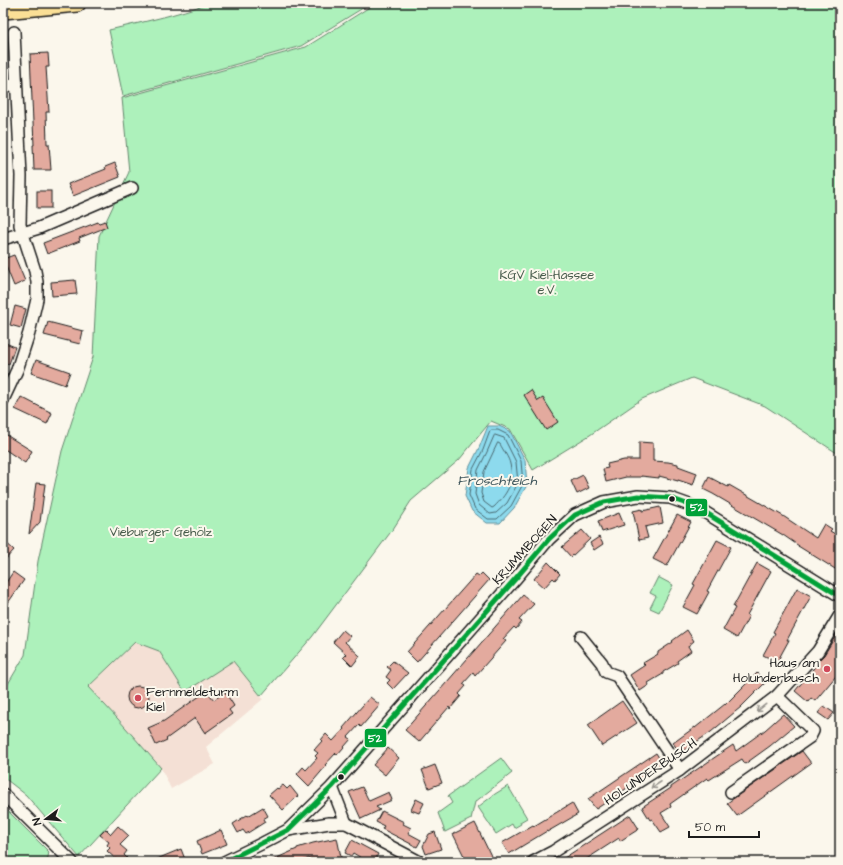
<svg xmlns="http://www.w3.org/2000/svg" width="843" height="865" font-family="'Architects Daughter',sans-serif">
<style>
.built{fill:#f4e0d5}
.green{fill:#adf1bb;stroke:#64866c}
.water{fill:#8ddaed;stroke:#608e99}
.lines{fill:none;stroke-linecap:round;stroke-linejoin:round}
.shore{stroke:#496870;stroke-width:1}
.building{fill:#e3aa9e;stroke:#1c1c1c}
.minor-casing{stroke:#1c1c1c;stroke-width:14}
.primary-casing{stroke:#1c1c1c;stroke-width:20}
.minor{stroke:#fbf7ec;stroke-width:11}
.primary{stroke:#fadf96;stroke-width:17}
.bus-1-casing{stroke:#fbf7ec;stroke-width:8}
.bus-1{stroke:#00a138;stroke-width:5}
.oneway{stroke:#97948e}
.bus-dot{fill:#1c1c1c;stroke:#fbf7ec;stroke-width:1.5}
.poi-dot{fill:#d1495b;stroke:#fbf7ec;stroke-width:1.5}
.labels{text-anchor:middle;stroke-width:4;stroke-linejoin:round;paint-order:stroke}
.park-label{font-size:13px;fill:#485c4c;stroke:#fbf7ec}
.street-label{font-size:13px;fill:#1c1c1c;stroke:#fbf7ec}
.poi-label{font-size:13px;fill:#1c1c1c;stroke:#fbf7ec;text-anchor:end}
.water-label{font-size:14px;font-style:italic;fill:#3e555b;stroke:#fbf7ec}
.line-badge{stroke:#fbf7ec;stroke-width:1.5}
.badge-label{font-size:11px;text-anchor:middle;font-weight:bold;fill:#fff}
</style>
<rect width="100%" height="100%" fill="#fbf7ec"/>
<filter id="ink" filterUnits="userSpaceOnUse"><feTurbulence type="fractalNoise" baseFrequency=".025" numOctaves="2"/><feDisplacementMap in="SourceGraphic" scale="8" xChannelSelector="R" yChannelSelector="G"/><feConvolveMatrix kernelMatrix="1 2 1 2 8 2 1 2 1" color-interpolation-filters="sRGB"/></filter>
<g filter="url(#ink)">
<polygon class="built" points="134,642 159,651 185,692 232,659 263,699 206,747 215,764 171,789 161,768 118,719 87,688"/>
<g class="green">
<path d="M209,3H371L301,46L123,96L109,30C143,22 176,15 209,3Z"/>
<polygon points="376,3 840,3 840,455 765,406 692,378 642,399 590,435 533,470 510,429 491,421 459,460 411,501 393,529 312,637 261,696 233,661 185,692 159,651 135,642 88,687 118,719 161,768 79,857 26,795 3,777 3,690 5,689 25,655 38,561 62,451 93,357 99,236 129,172 122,98 306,47"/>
<polygon points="658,577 673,585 659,612 650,608 656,596 650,593"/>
<polygon points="501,758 512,773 475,802 471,819 445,832 438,813 452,803 448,796"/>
<polygon points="508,786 527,818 520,822 521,824 514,828 512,824 496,834 478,807 495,794"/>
<polygon points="3,806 49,852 47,862 3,862"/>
</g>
<polygon class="water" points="488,426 499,426 510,431 525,460 527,485 514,508 500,523 487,523 472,511 465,496 469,468 479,448"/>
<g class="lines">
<g class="shore">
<polygon points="492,430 498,430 508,435 521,461 523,484 511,506 497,519 488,519 475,509 469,495 473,469 483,450 490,431"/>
<polygon points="495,435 504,438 516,462 518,483 507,503 496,513 490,514 479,505 475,494 478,470 487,452 494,436"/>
<path d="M498,443L500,444C503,450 509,458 510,464C515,483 506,495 494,507L492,508L484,502L481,493L484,472Z"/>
</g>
</g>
<g class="building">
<polygon points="48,53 49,67 46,67 49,112 46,112 47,144 49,144 51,170 34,170 33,145 34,145 30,54"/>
<polygon points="115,163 120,177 73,196 68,184 106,169 105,167"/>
<rect x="37" y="191" width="14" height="17"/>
<polygon points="105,221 107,227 79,238 80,241 47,254 43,243 98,222 99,223"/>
<polygon points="14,255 25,281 14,286 3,259"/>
<polygon points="75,280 77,294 52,296 51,282"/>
<polygon points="15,306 26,309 21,328 10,325"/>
<polygon points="48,322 83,331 80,344 44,335"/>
<polygon points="3,342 15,347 9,364 3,362"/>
<polygon points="36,360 70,372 65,385 31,373"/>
<polygon points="531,390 538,401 543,398 558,422 546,430 524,395"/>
<polygon points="21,397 52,413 47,424 15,409"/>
<polygon points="3,433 32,451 25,463 3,448"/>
<polygon points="639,442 653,443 653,461 668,462 678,464 678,466 697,473 693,485 678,480 678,481 659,476 659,478 641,476 641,477 626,477 606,482 603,469 608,468 607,464 624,460 639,460"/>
<polygon points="583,475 589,488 577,494 571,481"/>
<polygon points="709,477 728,487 729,485 783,516 816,538 824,524 832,529 830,531 840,537 840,572 798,546 799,546 783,535 713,494 703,489"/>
<polygon points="36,483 45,484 40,522 29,534"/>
<polygon points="660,507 663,523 645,527 648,538 639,540 633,511 642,509 642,511"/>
<polygon points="619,513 624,525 602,532 598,521"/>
<polygon points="677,515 691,522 667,566 653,559"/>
<polygon points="582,530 590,539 571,557 562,547"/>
<polygon points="599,537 603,544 594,550 590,543"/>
<polygon points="3,540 14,550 3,562"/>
<polygon points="717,540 731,547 707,591 709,592 697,614 683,607 695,585 693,584"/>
<polygon points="548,562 560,574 555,580 553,578 544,588 534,579"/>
<polygon points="757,563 771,571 747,615 749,616 737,638 723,630 735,608 733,607"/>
<polygon points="13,572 24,580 3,610 3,587"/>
<polygon points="482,573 489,580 417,662 407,652 476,574 479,576"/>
<polygon points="797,588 811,596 787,640 789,640 777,662 763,655 775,633 773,632"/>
<polygon points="523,595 534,604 519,620 522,622 516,629 514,627 503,639 506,641 475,676 473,673 463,684 466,686 459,694 461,696 450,709 449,707 419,742 405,730"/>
<polygon points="840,629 840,679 836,676 815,701 811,698 808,702 795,691 818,663 817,662 824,655"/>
<polygon points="343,630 350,636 345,642 360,656 352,666 343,657 346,654 333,642"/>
<polygon points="687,630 694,641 688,646 691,651 677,661 678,663 663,672 663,674 648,683 649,685 640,691 630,675 645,665 643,663 658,654 658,652 673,642 672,641"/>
<polygon points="393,661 408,673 393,689 387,683 390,680 386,677 391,670 387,667"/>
<polygon points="757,673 766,682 741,707 711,732 680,753 673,743 695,727 695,728 725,704 725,705"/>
<circle cx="138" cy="697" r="11"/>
<polygon points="207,691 214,700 225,692 234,706 229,710 232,714 205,733 195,718 166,739 167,740 156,745 148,728 164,721"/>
<polygon points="370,697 380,705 361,727 359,725 348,737 351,739 337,755 336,753 325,765 326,766 309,786 297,774 303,767 306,770 317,758 315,756 318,753 314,750 322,741 321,740 326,734 333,741 344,729 343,728"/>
<polygon points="622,701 637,723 602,746 588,725"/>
<polygon points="824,706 834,713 828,720 818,713"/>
<polygon points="783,714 794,726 770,746 745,764 742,759 709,780 707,778 670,804 671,807 661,813 670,827 661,832 652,819 650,820 642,807 671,788 671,787 733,745 736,751 765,730"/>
<polygon points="388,748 399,758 385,775 373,765"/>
<polygon points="802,751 811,763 737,816 727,803"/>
<polygon points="656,753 663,764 596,809 588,799"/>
<polygon points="435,765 442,783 429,788 422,770"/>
<polygon points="283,785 287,789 290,786 298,796 283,810 269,795 277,788 278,789"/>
<polygon points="362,787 369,801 389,792 392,800 376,807 380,810 361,819 349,792"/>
<polygon points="416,799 424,803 419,813 411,810"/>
<polygon points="572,803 578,814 547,832 547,831 509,854 502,843 533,825 534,826"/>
<polygon points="263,807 268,816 263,819 265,822 246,834 243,830 238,833 233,824 247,815 248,816"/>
<polygon points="382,811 404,822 403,824 411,828 408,833 421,840 417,847 382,829 384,826 376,822"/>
<polygon points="630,815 639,829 620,841 619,838 582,862 558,862"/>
<polygon points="475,823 494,862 467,862 453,834"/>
<polygon points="118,826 129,836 120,845 127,851 124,855 127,858 123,862 119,862 107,851 110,848 107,845 109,842 100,835 106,829 111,834"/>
<polygon points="221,830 227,844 202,854 197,841"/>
<polygon points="435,832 441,849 426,854 423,846 429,834"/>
<polygon points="337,838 341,857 340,862 326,862 326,858 310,861 309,858 300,862 268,862 297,849 297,848 313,843"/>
<polygon points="352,840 378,854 374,862 368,862 353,853 351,856 345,853"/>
<polygon points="181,849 186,862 151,862 164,856"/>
</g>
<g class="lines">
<g class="minor-casing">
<g id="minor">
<polyline points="3,86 16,85"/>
<polyline points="3,239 39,228 132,188"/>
<polyline points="3,400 17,370 29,333 37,299 37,282 35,271 20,225 21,176 14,32"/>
<polyline points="581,637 602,663 606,672 617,676 680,770"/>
<polyline points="332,787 346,823"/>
<polyline points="731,792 810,737 813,731 777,696"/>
<polyline points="3,794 72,862"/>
<polyline points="288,830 329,823 346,823 420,862"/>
<polyline points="224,862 263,843 288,830 332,787 516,578 549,539 575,515 604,502 638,496 670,498 698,508 840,596"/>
<polyline points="533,862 554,851 680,770 777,696 818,651 840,615"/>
</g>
</g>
<g class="primary-casing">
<polyline id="primary" points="3,10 77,3"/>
</g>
<use href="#minor" class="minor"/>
<use href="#primary" class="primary"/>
<g class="bus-1-casing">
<polyline id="bus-1" points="224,862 288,830 332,787 516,578 549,539 575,515 604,502 638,496 670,498 698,508 840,596"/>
</g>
<use href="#bus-1" class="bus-1"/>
</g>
<defs><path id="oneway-shaft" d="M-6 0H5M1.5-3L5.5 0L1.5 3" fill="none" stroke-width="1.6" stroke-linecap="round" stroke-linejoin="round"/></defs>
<g class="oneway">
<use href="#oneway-shaft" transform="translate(761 708) rotate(142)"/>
<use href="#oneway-shaft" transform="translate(656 785) rotate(147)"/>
</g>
</g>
<g class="bus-dot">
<circle cx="672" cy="499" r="3.5"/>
<circle cx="341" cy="777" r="3.5"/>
</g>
<g class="poi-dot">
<circle cx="827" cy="669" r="4"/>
<circle cx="138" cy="698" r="4"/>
</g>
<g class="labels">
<g class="park-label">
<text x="547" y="279">KGV Kiel-Hassee<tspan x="547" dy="15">e.V.</tspan></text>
<text x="161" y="536">Vieburger Gehölz</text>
</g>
<g class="street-label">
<text transform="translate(524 549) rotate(-48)" y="5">KRUMMBOGEN</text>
<text transform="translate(650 771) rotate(-34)" y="5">HOLUNDERBUSCH</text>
</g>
<g class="poi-label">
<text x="819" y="667">Haus am<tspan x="819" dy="15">Holunderbusch</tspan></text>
<text x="146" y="696" text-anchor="start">Fernmeldeturm<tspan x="146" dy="15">Kiel</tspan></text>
</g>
<g class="water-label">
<text x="497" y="485">Froschteich</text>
</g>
</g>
<g class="line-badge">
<rect x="685" y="498" width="23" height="19" rx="4" fill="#00a138"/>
<rect x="364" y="728" width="23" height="20" rx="4" fill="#00a138"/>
</g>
<g class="badge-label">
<text x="697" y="511">52</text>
<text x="375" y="742">52</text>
</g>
<rect width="843" height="865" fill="none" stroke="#fbf7ec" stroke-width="16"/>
<rect x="8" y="8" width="827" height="849" fill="none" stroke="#1c1c1c" stroke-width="1.5" filter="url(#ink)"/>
<g transform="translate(46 819) rotate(254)" stroke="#fbf7ec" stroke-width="3" paint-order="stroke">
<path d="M0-3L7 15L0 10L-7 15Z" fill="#1c1c1c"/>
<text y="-6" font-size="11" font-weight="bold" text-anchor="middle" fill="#1c1c1c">N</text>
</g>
<path d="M689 831v6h70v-6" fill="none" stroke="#1c1c1c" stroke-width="2"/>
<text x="695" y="831" font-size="12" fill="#1c1c1c" stroke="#fbf7ec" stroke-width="3" paint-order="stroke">50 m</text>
</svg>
